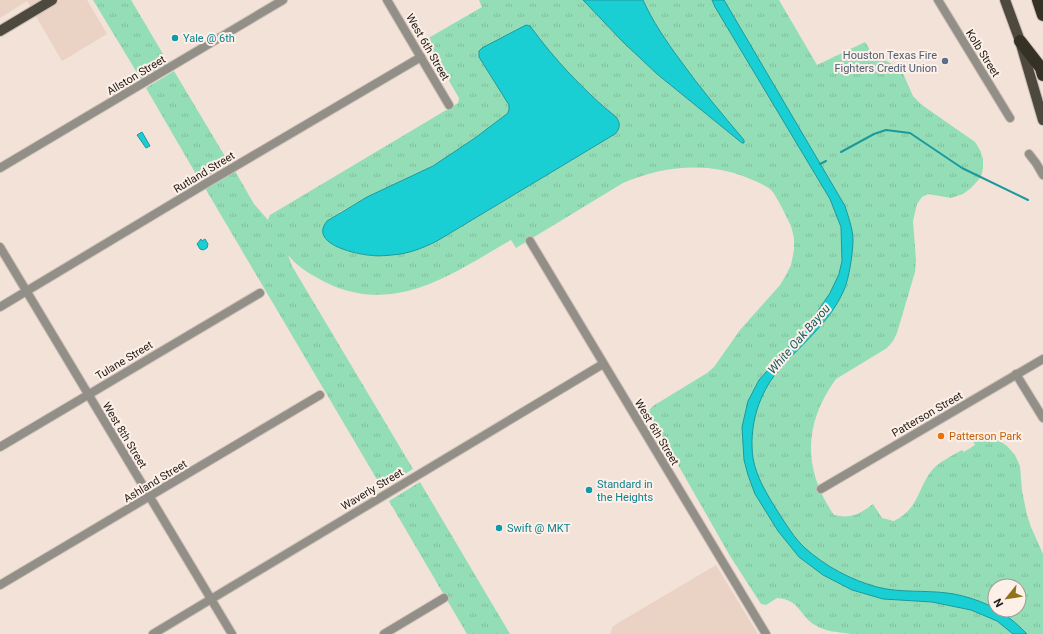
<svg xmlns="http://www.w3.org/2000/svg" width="1043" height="634" font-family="Roboto,sans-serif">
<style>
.built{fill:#ead3c5}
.park{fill:url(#park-tufts);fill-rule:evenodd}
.water{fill:#1acfd4;stroke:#1c999b}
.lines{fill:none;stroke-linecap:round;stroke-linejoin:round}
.stream{stroke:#1c999b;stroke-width:2}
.minor-casing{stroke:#ccbeb5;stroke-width:10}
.major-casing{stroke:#ccbeb5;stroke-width:12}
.highway-casing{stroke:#ccbeb5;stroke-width:14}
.minor{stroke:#918f88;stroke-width:8}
.major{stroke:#4d493e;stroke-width:10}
.highway{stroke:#363125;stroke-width:12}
.culture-dot{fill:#0f9aa8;stroke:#fdf0e8;stroke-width:1.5}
.service-dot{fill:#5c6f8a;stroke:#fdf0e8;stroke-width:1.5}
.food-dot{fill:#e8710a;stroke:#fdf0e8;stroke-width:1.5}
.labels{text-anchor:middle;stroke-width:4;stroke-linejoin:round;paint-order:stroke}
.culture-label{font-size:11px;fill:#0d838f;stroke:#fdf0e8;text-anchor:start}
.street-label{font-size:11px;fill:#201b17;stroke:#fdf0e8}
.service-label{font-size:11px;fill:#4e5e75;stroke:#fdf0e8;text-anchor:end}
.food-label{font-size:11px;fill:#c56008;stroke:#fdf0e8;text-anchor:start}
.water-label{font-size:12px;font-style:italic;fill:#17585b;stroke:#fdf0e8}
</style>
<defs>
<pattern id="park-tufts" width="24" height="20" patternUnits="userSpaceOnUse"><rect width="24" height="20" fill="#94deb7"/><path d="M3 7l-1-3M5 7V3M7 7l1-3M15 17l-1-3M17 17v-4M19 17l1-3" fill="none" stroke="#7fbe9d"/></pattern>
</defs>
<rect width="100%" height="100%" fill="#f2e2d8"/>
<g class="built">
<polygon points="0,0 87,0 107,34 62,61 27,1 0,18"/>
<polygon points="716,565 758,634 610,634 613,626"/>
</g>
<g class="park">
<polygon points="93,0 131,0 169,64 142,81"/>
<path d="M479,0H583L657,74L742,143L744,140C709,99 665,49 643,0H779L817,65L865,42L872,53L901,69L913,96L922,105L975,142L980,150L983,159V168L981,177L971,188L963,194L951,198L928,194L922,197L917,204L913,221L916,260L915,272L897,333L893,341L887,348L836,379C803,424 803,470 834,515C851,519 860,514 873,504L882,518L894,521C920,508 917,488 933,469C941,461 953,455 962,450L964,452L975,445L973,441L982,435L998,440L1007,446L1015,455L1020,466L1022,491L1027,515L1031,527L1043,554V634H851C839,632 825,632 815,625C799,616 801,600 777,598L766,605L761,604L730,556L649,414L650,409L653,406L707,373L714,367L740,330L780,285L786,275L791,265L794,250V238L791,226C787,218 776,194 770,189C763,184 755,181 748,178C707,161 663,166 623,183L516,248L511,240C453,273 396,316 327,283C313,276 297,267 288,255L292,266L413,469L382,488L205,188L235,171L254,204L268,220L270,215L458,103L459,98L425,40L482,7ZM541,42L576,81L616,117L615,134L437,241C405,256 370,263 337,246C329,242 322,239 323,229L340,212L367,197L421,172L445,159L475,138L508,113L509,109V105L479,57V54ZM995,586H1019V610H995Z"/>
<polygon points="174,71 229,163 200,181 146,88"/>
<polygon points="420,482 510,634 467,634 389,501"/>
</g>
<g class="water">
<path d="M583,0H643C653,22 666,41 680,60C700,88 722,114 744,140V143H742L657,74L623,42Z"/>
<path d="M712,0H724L845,206C848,216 853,229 853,240C853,252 849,279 844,290C829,325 797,347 774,376C757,399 749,429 753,458C756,477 768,496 778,512C786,524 794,538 805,548C825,566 851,580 877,587C900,593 924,590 947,593C966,595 994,605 1008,617C1015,622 1021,628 1027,634H1013L997,621L971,610L932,602L883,599L852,590L823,575L799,557L778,531L755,494L748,475L744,460L742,427L748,401L759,380L809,324L830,293L839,274L842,261L841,227L830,199L715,7Z"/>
<path d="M526,25L530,26C555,60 583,90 616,117C621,123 620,129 615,134L437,241C423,248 408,254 392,255C384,256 376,256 367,255C352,253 309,243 327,221L367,197L433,166L475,138L508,113L509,109V105L479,57V51L482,48Z"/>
<polygon points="142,132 150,146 146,148 137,135"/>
<polygon points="201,239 202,241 205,239 208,244 207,248 203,250 200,249 197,244"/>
</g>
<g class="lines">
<g class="stream">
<polyline points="841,152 874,134 886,130 910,133 962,168 1028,200"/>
<polyline points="820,164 826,161"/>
</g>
<g class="minor-casing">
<g id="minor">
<polyline points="387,0 449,105"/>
<polyline points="938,0 1010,118"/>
<polyline points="1029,154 1036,163 1043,175"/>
<polyline points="0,168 283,0"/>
<polyline points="530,241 766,634"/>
<polyline points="0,247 232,634"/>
<polyline points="0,307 205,184 421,57"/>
<polyline points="1016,374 1043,418"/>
<polyline points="0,447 260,293"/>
<polyline points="821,489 1043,359"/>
<polyline points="0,585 320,395"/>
<polyline points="153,634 603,364"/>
<polyline points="384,634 444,598"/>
</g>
</g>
<g class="major-casing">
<g id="major">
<polyline points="1005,0 1020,41 1043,120"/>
<polyline points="0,31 52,0"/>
</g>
</g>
<g class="highway-casing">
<g id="highway">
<polyline points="1038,0 1043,15"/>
<polyline points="1020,41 1041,68 1043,75"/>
</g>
</g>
<use href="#minor" class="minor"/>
<use href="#major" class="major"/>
<use href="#highway" class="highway"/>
</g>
<g class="culture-dot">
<circle cx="175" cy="38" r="4"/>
<circle cx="589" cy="490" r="4"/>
<circle cx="499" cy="528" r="4"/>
</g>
<circle class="service-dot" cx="945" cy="61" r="4"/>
<circle class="food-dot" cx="941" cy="436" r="4"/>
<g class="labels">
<g class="culture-label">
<text x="183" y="42">Yale @ 6th</text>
<text x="597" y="488">Standard in<tspan x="597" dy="13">the Heights</tspan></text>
<text x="507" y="532">Swift @ MKT</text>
</g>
<g class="street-label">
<text transform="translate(428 47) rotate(60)" y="4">West 6th Street</text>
<text transform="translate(983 53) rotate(58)" y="4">Kolb Street</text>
<text transform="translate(136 75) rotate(-31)" y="4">Allston Street</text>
<text transform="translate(204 172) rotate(-31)" y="4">Rutland Street</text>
<text transform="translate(124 360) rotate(-31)" y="4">Tulane Street</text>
<text transform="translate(927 414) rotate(-30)" y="4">Patterson Street</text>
<text transform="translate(657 432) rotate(59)" y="4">West 6th Street</text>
<text transform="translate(125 435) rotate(59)" y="4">West 8th Street</text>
<text transform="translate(155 481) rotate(-31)" y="4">Ashland Street</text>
<text transform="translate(372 489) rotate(-31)" y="4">Waverly Street</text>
</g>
<g class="service-label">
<text x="937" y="59">Houston Texas Fire<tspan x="937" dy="13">Fighters Credit Union</tspan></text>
</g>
<g class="food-label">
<text x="949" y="440">Patterson Park</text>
</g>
<g class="water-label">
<text transform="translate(799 339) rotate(-49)" y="4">White Oak Bayou</text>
</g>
</g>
<g transform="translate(1007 598) rotate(240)"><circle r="19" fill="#fdf0e8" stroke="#a59b94"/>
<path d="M0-3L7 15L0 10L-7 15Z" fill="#937119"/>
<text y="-6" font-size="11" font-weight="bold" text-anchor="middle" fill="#201b17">N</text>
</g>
</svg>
